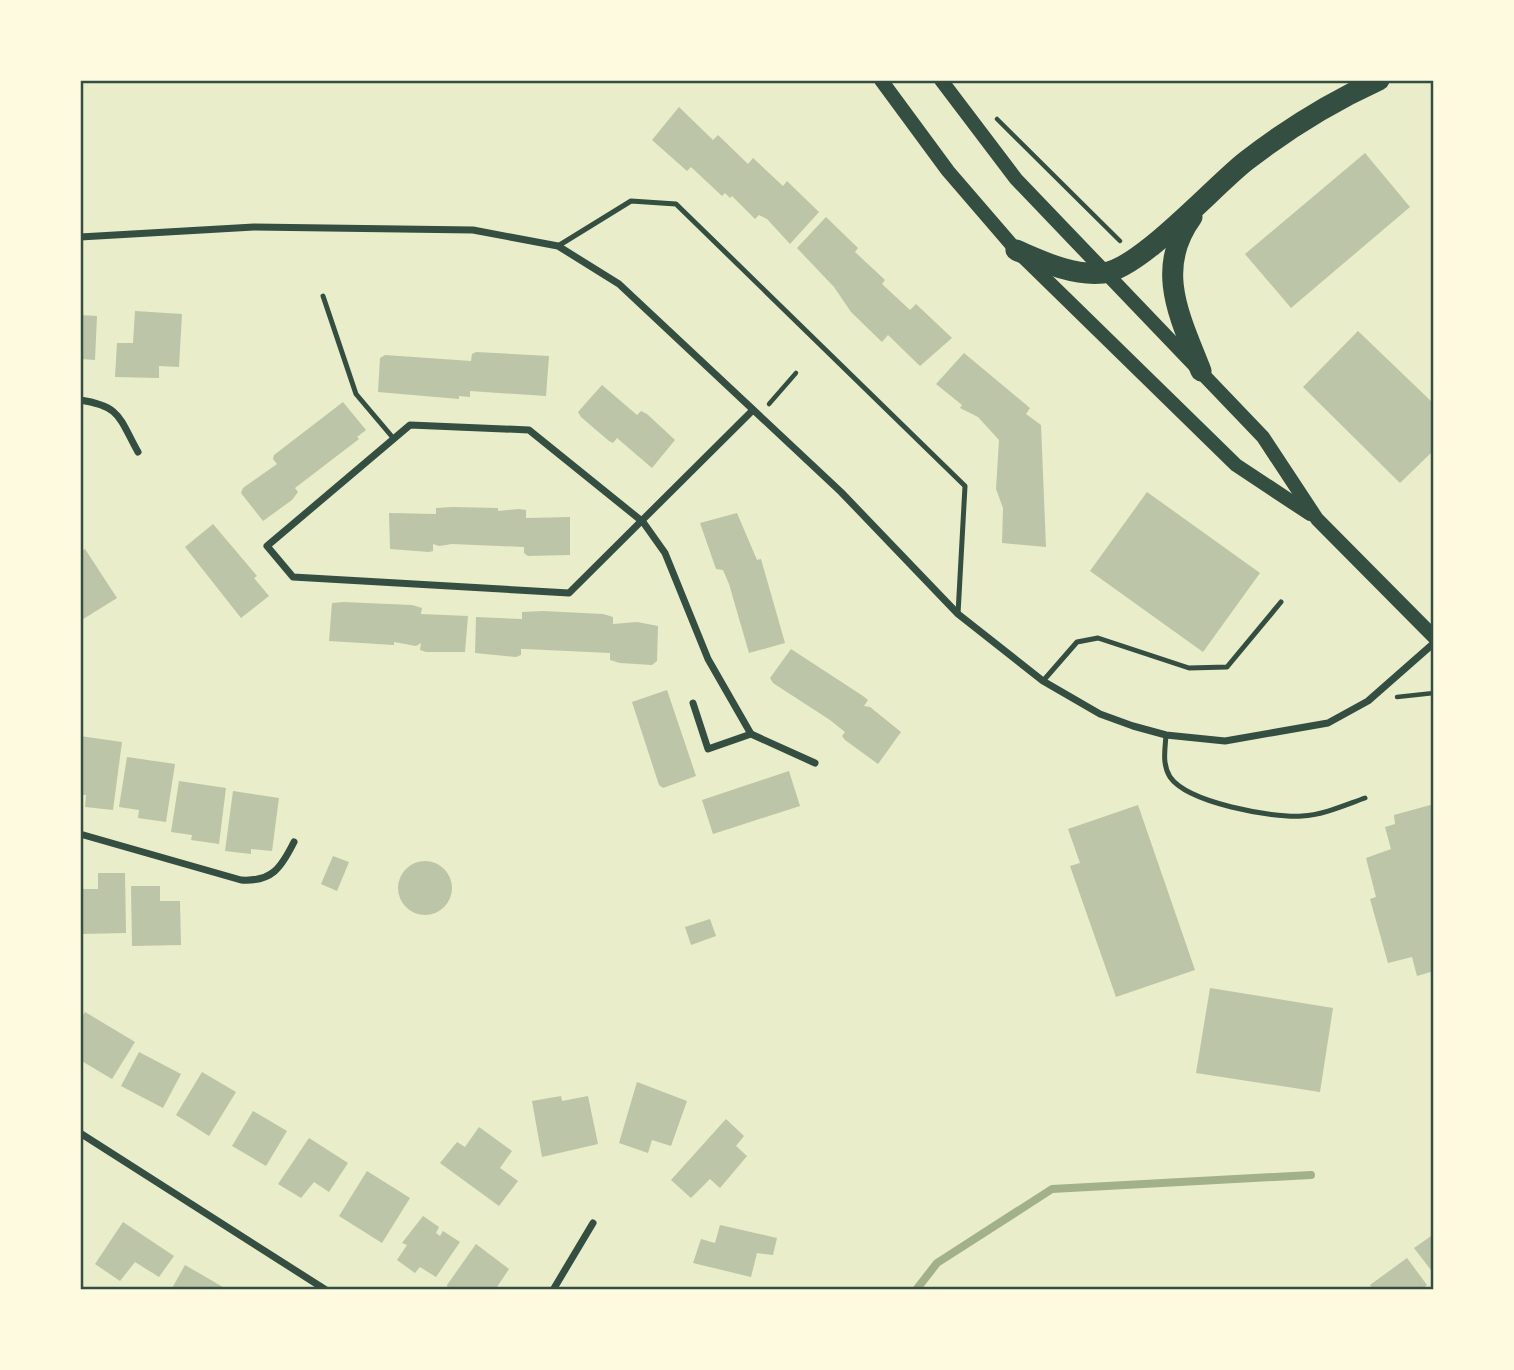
<svg xmlns="http://www.w3.org/2000/svg" width="1514" height="1370" font-family="Arial,sans-serif">
<style>
.lines{fill:none;stroke-linecap:round;stroke-linejoin:round}
.stream{stroke:#a3b18a;stroke-width:8}
.building{fill:#bcc5a7}
.path{stroke:#344e41;stroke-width:4.5}
.service{stroke:#344e41;stroke-width:5}
.minor{stroke:#344e41;stroke-width:7}
.secondary{stroke:#344e41;stroke-width:14}
.motorway{stroke:#344e41;stroke-width:21}
.neatline{fill:none;stroke:#344e41;stroke-width:2.5}
</style>
<rect width="100%" height="100%" fill="#e9edc9"/>
<g class="lines">
<polyline class="stream" points="916,1290 937,1263 1052,1189 1311,1175"/>
</g>
<g class="building">
<polygon points="679,107 713,140 718,135 748,164 753,158 783,186 787,181 819,212 790,244 767,219 759,215 755,219 732,196 730,198 725,193 722,196 691,167 687,171 652,140"/>
<polygon points="1365,153 1410,207 1291,308 1245,254"/>
<polygon points="826,217 858,248 855,252 885,280 882,284 910,310 916,304 952,338 920,366 888,335 882,342 851,312 834,287 797,248"/>
<polygon points="135,311 182,314 179,367 159,366 159,378 115,377 117,343 133,343"/>
<polygon points="80,315 97,316 95,360 80,359"/>
<polygon points="1358,331 1434,404 1434,450 1400,483 1303,387"/>
<polygon points="476,352 549,356 546,396 470,391 470,397 459,396 459,399 378,392 380,358 385,355 471,361 472,354"/>
<polygon points="964,353 1030,408 1026,414 1041,425 1046,547 1002,543 1003,508 996,489 999,440 978,417 960,408 962,405 936,384"/>
<polygon points="602,385 637,415 641,411 647,414 675,440 652,468 617,438 613,443 609,441 581,417 578,412"/>
<polygon points="343,402 366,430 357,437 359,439 295,488 298,492 292,500 263,521 241,493 243,488 277,464 273,459 274,455"/>
<polygon points="1147,492 1260,573 1203,652 1090,571"/>
<polygon points="452,507 498,508 498,511 519,509 526,510 526,518 570,517 570,555 528,556 524,553 524,547 452,544 439,546 433,544 433,551 429,552 390,549 389,513 436,514 436,508"/>
<polygon points="737,513 757,560 761,559 785,643 749,653 729,584 723,570 716,569 700,523"/>
<polygon points="213,524 257,576 254,578 269,596 241,618 185,547"/>
<polygon points="85,549 117,598 80,621 80,552"/>
<polygon points="343,602 412,605 422,608 421,614 468,616 465,652 426,652 420,650 421,643 416,646 394,642 394,645 329,641 332,603"/>
<polygon points="543,611 603,614 613,617 613,624 637,622 658,626 657,661 652,665 620,663 610,660 610,653 525,649 521,649 521,655 516,657 475,653 476,617 522,619 522,612"/>
<polygon points="791,649 863,696 868,700 864,706 870,707 901,732 878,764 845,740 842,736 845,732 830,720 773,683 770,678"/>
<polygon points="667,690 696,776 663,788 659,785 632,702"/>
<polygon points="80,736 122,742 113,810 85,807 86,795 80,795"/>
<polygon points="127,757 175,764 166,822 138,818 139,810 119,807"/>
<polygon points="789,771 800,806 713,834 702,800"/>
<polygon points="179,781 226,788 219,844 191,840 192,835 171,832"/>
<polygon points="233,791 279,798 272,851 251,849 251,854 225,851"/>
<polygon points="1434,804 1434,971 1417,976 1412,957 1388,963 1370,899 1376,897 1366,858 1391,849 1385,827 1395,824 1394,815"/>
<polygon points="1138,805 1195,970 1116,997 1070,866 1080,863 1068,829"/>
<polygon points="333,856 349,862 337,891 321,884"/>
<circle cx="425" cy="888" r="27"/>
<polygon points="98,873 125,873 126,933 80,934 80,889 98,889"/>
<polygon points="131,886 160,886 160,901 180,901 181,945 132,946"/>
<polygon points="710,919 716,936 691,945 685,927"/>
<polygon points="1210,988 1333,1008 1320,1092 1196,1073"/>
<polygon points="85,1012 135,1042 112,1079 80,1060 80,1020"/>
<polygon points="139,1052 181,1074 163,1108 121,1086"/>
<polygon points="202,1072 236,1092 209,1136 176,1115"/>
<polygon points="637,1082 687,1101 671,1146 652,1140 648,1153 619,1143"/>
<polygon points="561,1096 562,1101 588,1096 598,1144 542,1157 532,1101"/>
<polygon points="253,1111 287,1131 266,1166 232,1146"/>
<polygon points="726,1119 744,1136 736,1146 747,1156 720,1188 710,1179 691,1198 671,1180"/>
<polygon points="479,1127 512,1151 500,1168 518,1181 499,1206 440,1163 457,1142 465,1147"/>
<polygon points="309,1138 348,1163 329,1192 314,1182 301,1198 278,1184"/>
<polygon points="367,1171 410,1198 382,1243 339,1216"/>
<polygon points="423,1216 439,1227 436,1233 440,1236 443,1231 460,1242 436,1277 420,1267 415,1273 397,1260 407,1245 402,1243"/>
<polygon points="123,1222 174,1256 159,1277 135,1262 120,1281 95,1264"/>
<polygon points="720,1225 777,1238 773,1255 757,1253 751,1277 693,1263 701,1239 715,1243"/>
<polygon points="1434,1234 1434,1274 1414,1248"/>
<polygon points="476,1244 509,1269 495,1290 448,1290 447,1285"/>
<polygon points="1407,1258 1427,1285 1421,1290 1373,1290 1370,1285"/>
<polygon points="185,1265 228,1290 171,1290"/>
</g>
<g class="lines">
<g class="path">
<polyline points="997,119 1120,241"/>
<polyline points="769,404 796,373"/>
<polyline points="1397,697 1434,693"/>
</g>
<g class="service">
<polyline points="558,246 631,201 676,204 965,486 958,614"/>
<polyline points="323,296 356,394 394,439"/>
<polyline points="1043,681 1077,642 1098,638 1189,668 1227,667 1281,602"/>
<path d="M1166,735C1165,750 1162,764 1170,777C1188,803 1272,818 1302,816C1323,815 1345,805 1365,798"/>
</g>
<g class="minor">
<polyline points="80,237 254,227 473,230 558,246 619,284 841,492 958,614 1043,681 1100,714 1133,726 1166,735 1225,741 1328,723 1368,701 1434,643"/>
<path d="M80,400C121,406 119,418 138,452"/>
<polyline points="752,411 569,593 293,577 267,546 410,425 529,430 643,522 665,553 708,659 751,734 815,763"/>
<polyline points="693,703 708,749 751,734"/>
<path d="M80,834L241,880C272,882 281,868 294,842"/>
<polyline points="80,1133 326,1290"/>
<polyline points="553,1290 593,1223"/>
</g>
<g class="secondary">
<polyline points="881,80 948,171 1016,250 1236,465 1310,514"/>
<polyline points="941,80 1016,179 1263,437 1317,519 1434,637"/>
</g>
<g class="motorway">
<path d="M1192,217C1154,269 1180,317 1201,371"/>
<path d="M1016,250C1044,262 1072,276 1103,273C1139,270 1215,185 1246,161C1286,130 1333,101 1379,80"/>
</g>
</g>
<rect width="1514" height="1370" fill="none" stroke="#fefae0" stroke-width="164"/>
<rect x="82" y="82" width="1350" height="1206" class="neatline"/>
</svg>
